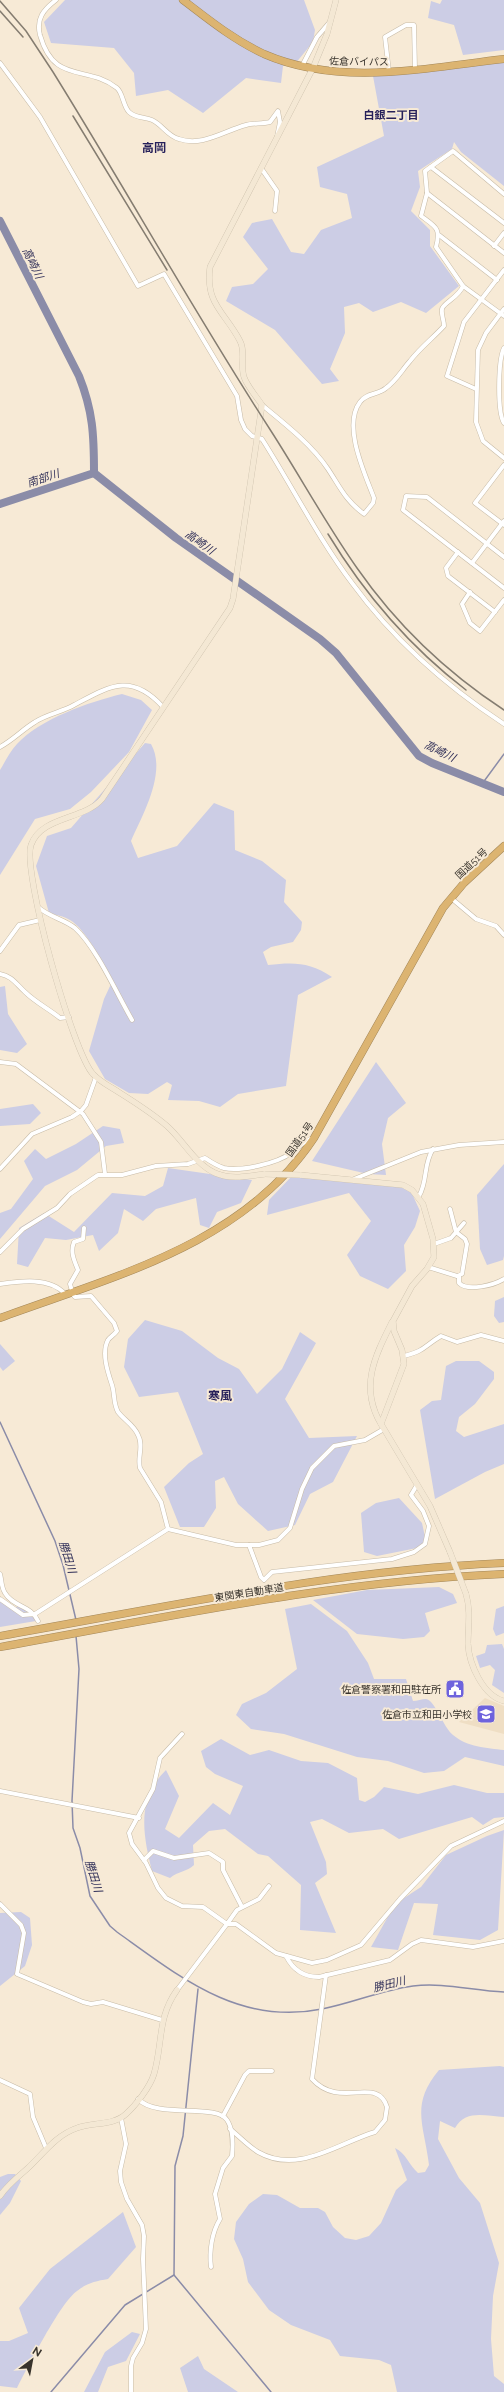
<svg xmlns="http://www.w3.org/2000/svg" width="504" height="2392" font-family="Raleway,'Noto Sans JP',sans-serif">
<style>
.built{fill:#efdec4}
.green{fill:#cccde5}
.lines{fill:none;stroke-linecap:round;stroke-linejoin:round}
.stream{stroke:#8b8ca8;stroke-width:1.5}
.river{stroke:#8b8ca8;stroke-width:8}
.street-casing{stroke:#c7bba7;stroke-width:5}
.secondary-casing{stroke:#c7bba7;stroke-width:6}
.highway-casing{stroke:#a38759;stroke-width:8}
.street{stroke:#fff;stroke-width:4}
.secondary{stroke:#f4e8d4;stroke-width:5.5}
.highway{stroke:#dcb471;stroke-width:7}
.rail{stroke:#857d71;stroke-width:1.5}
.secondary-bridge-casing{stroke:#c7bba7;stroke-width:6;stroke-linecap:butt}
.secondary-bridge{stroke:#f4e8d4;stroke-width:5.5}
.labels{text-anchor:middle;stroke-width:4;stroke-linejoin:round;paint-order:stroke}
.street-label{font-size:10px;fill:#38332c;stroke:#f7ead6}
.poi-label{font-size:10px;fill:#38332c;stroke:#f7ead6;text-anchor:end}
.neighbourhood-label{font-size:11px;font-weight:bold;fill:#26205a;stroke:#f7ead6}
.water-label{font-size:11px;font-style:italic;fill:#313059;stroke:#f7ead6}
.quarter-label{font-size:12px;font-weight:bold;fill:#26205a;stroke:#f7ead6}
</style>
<rect width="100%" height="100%" fill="#f7ead6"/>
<polygon class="built" points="485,1698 504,1706 504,1734 459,1722"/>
<g class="green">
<polygon points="65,0 304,0 315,30 313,42 295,64 283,66 281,83 246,78 203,113 168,90 136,96 134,73 114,48 51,43 44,22"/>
<polygon points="442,0 504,0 504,50 463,55 454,25 428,18 431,1 440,4"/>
<polygon points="504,61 504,186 461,152 454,142 452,149 418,171 420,187 411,211 430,230 430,246 459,286 426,313 401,302 373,312 359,303 344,307 345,333 330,369 339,381 322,384 275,330 226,301 232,287 253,284 268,269 243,237 252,223 272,219 291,252 304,254 321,230 352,218 347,194 320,187 317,167 384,136 373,76"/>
<path d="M122,694L141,700L152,710L129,752L91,792L70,809L35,819L0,875V770C5,762 10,751 17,744C40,719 89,702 122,694Z"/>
<path d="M145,743L151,744C167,772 143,814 131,841L138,858L177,846L214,803L234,811L235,850L262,861L286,880L284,902L302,922L301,930L293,942L271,947L263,952L268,965C294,962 310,962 332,977L298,995L286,1086L238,1094L220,1107L199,1101L168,1100L172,1085L167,1082L148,1094L129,1093L105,1079L89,1051L104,999L111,984C106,967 86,929 70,920C64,916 55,915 49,913L36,866L47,836L71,828Z"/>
<polygon points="5,986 8,1014 27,1044 17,1053 0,1050 0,987"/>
<polygon points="376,1062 406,1103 388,1118 382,1144 386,1175 368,1174 312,1161"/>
<polygon points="33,1104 41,1113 30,1124 0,1126 0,1109"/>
<polygon points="103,1126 120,1129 124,1143 106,1146 77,1170 45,1186 0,1239 0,1213 11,1209 33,1179 24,1161 35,1149 46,1159 76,1144"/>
<polygon points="504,1164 504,1256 503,1260 487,1265 480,1249 477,1195"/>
<polygon points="168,1168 252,1180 241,1203 217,1212 209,1228 200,1225 196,1198 156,1209 143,1221 124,1209 118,1233 99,1251 93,1235 66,1240 45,1238 28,1267 17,1264 19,1228 44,1213 74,1232 112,1193 145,1196 163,1186"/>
<polygon points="293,1175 409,1187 420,1211 415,1227 404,1245 406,1271 388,1289 360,1276 347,1255 371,1221 349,1193 267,1215 269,1200"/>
<polygon points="504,1297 504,1322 499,1323 494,1316 495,1301"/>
<polygon points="145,1320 182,1331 218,1358 239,1369 257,1394 282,1369 300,1332 316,1343 285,1399 309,1438 357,1436 333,1482 310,1494 295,1525 268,1531 238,1504 224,1477 215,1481 216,1508 204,1527 180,1527 164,1487 189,1463 203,1454 178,1392 139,1397 124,1367 128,1339"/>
<polygon points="0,1344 15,1361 3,1371 0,1367"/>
<polygon points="456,1361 479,1361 494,1372 494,1379 475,1404 459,1417 456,1431 464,1437 504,1424 504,1464 485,1472 435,1499 420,1410 432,1401 441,1400 446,1366"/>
<polygon points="399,1498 422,1523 427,1546 377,1556 364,1552 361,1513 376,1503"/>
<polygon points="439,1587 453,1594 457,1603 425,1613 430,1631 424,1637 403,1639 357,1634 313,1600 367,1590"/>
<polygon points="0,1600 9,1607 27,1607 36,1621 0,1627"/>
<path d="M311,1604L347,1631L368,1663L374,1679H406L413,1701C417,1701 422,1699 426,1699C435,1700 443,1727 453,1735C467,1747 487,1748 504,1750V1766L465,1757L444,1771L424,1773L388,1761L357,1757L284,1734L251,1729L236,1715L242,1704L266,1693L297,1669L285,1609Z"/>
<polygon points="504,1606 504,1633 496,1636 493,1629 496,1609"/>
<polygon points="502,1644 504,1649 504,1693 492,1685 495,1670 490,1665 480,1668 476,1656 485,1653 487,1645"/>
<path d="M221,1739L250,1755L269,1750L301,1761L328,1763L357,1778L359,1800L365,1802L374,1797L384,1787L418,1794L454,1785L487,1793H504V1817L494,1818L483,1825L472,1817L399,1839L383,1829L349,1833L322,1819L310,1822L326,1862L327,1874L315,1883L336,1933L300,1930L301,1885L268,1856L258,1854L225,1829L209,1831L193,1845L194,1865C187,1872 178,1871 170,1878L152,1871C143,1835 136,1799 166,1770L179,1796L165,1829L179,1838L213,1803L230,1815L243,1786L215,1774L206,1767L201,1751Z"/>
<polygon points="504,1830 498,1930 480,1940 433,1935 438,1904 414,1903 398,1950 371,1947 395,1904 421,1887 446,1855 487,1836"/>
<polygon points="21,1912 30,1918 32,1945 25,1966 0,1986 0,1913"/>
<path d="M500,2066L504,2067V2117C485,2116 466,2109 455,2128L440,2121L438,2139L459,2178L480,2203L499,2263L493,2296L491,2339L494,2376L504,2384V2392H397L391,2365L379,2360L340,2356L330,2340L291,2325L269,2310L248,2282L243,2259L234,2239L236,2222L249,2204L263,2194L277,2195L300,2208H318L325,2212L333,2227L345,2238L356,2240L369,2236L381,2223L396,2190L407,2180L395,2148C406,2153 409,2165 418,2173L425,2172L429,2165C424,2124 410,2105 439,2070Z"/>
<polygon points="8,2174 15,2174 21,2181 10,2203 0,2215 0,2177"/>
<path d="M123,2212L136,2247L108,2279C96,2281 87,2283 77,2291C60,2303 28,2367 17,2388L0,2386V2341H9L28,2333L19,2308L50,2269Z"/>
<polygon points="132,2332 140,2334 126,2361 108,2367 98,2392 84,2392 105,2352"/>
<polygon points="198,2356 204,2369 238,2392 188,2392 180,2368"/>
</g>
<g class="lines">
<g class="stream">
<polyline points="482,784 504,754"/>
<polyline points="0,1422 55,1541 63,1565 76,1620"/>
<path d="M76,1636L79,1669L72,1801L73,1828L80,1848L90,1896L110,1926L117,1932C180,1977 239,2026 322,2009C353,2003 382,1990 413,1986C443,1982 474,1991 504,1992"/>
<polyline points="198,1989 183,2136 175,2166 174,2275 271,2392"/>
<polyline points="51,2392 125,2305 174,2275"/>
</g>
<g class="river">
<path d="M0,221L79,376C93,411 94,435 94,473L176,538L320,639L336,653L419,756L432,763L504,792"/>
<polyline points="0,504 94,473"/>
</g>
<g class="street-casing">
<g id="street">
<path d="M56,0C43,10 36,19 40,35C54,85 86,64 117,88C123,93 123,106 129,112C135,118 145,117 152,120C163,125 167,136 179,139C202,147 224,131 246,125C253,123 262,124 270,122L278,111L280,122L277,137"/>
<path d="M0,63L40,117L138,286L164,274L237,396L241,420L245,429L252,436L262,439C292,486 318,538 352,583C393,639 446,686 504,724"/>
<polyline points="302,66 317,37 329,23"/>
<polyline points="389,72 385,37 406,25 414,25 415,69"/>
<polyline points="431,167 504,223"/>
<polyline points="261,168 277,191 275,211"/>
<polyline points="427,193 504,253"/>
<polyline points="439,235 497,280"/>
<polyline points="494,246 504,233"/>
<path d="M463,286L436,247C441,228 436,227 421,216L427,193L425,171L453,151L504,194"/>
<polyline points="504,309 486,333 478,350 476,422 483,441 504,458"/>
<path d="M504,348C498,360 497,412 504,423"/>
<polyline points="476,389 447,376 464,322 504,270"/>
<path d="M262,405C284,423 312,445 328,469C340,487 345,500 364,514L373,503L374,498C365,474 342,426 360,402C366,393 378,395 386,388C396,381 402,370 410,361C420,348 433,338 444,326C444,320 441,315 442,309C443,303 459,297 463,286L504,316"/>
<polyline points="504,465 475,503 504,525"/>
<polyline points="458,552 446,568 448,576 495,612"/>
<polyline points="504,557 427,497 406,496 403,510 504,588"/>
<polyline points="472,563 504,521"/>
<polyline points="470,592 462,604 470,623 480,631 504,600"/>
<path d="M0,747C13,740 22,730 35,722C47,714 62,712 74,705C110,686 131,672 163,707"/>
<polyline points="451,898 476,919 496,926 504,935"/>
<path d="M38,907C49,917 64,919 75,928C96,947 117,994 132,1020"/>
<polyline points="0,951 19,925 40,920"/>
<path d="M0,974C12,976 16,984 25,992C35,1002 49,1009 60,1018L69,1017"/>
<polyline points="0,1062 16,1064 83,1114 101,1142 105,1174"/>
<polyline points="0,1169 32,1134 72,1117 81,1111 86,1105 96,1077"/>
<polyline points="354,1179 421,1152 459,1145 504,1142"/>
<path d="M419,1196C428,1181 423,1164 433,1149"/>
<polyline points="434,1244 451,1238 464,1223"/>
<path d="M0,1252L23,1229L57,1208L70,1194L98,1175H122L156,1166L188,1164L205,1158C211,1162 217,1166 224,1168C240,1172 278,1163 291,1153C300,1147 302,1141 314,1138"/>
<polyline points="428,1267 457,1276 462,1274 467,1244 465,1239 456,1232 450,1209"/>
<path d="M459,1276V1283C468,1292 494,1285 504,1279"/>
<path d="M0,1284C21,1281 50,1277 65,1294"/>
<path d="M72,1291L70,1284L78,1270C74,1260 70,1252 74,1242L83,1239L84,1228"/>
<path d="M71,1292L75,1297L91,1296L114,1323L117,1331C114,1335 110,1337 108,1340C101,1353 108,1373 112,1385C115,1394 113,1403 118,1412C124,1420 134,1425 138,1435C144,1446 137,1457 140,1468L161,1502L168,1529"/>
<path d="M404,1356C425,1351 424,1346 441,1336L457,1342L481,1335L504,1341"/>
<polyline points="249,1545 261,1577 264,1580 272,1572 392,1559 414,1552 425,1544 429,1526 423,1511 411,1495 417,1485"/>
<path d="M0,1574C2,1581 1,1587 5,1593C13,1607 31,1605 38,1621"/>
<polyline points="0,1599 23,1615 35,1614 168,1529 236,1545 259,1545 278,1540 290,1528 302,1489 312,1468 334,1446 365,1440 384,1429"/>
<polyline points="182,1734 160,1758 153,1789 129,1833 132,1844 146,1863 158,1888 166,1898 182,1906 203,1907 227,1924 237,1910 259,1899 269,1886"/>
<polyline points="0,1791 139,1818"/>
<polyline points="144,1860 153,1851 174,1858 209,1853 223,1862 223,1870 242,1907"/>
<polyline points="0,1904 21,1925 24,1933 17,1974 83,2002 91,2004 103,2002 162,2020"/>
<path d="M286,1956C293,1970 303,1977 319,1977L390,1960L412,1944L421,1940L473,1947L504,1941"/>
<polyline points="177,1990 227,1924 236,1924 276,1953 312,1963 327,1960 361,1945 400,1899 451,1846 504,1821"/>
<polyline points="0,2080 30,2094 33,2117 46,2148"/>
<path d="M138,2099C157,2119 216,2103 227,2120C233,2129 233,2146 232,2156L223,2168L215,2194L220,2219C212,2232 209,2251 211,2267"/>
<polyline points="223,2116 245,2075 249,2071 272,2071"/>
<polyline points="121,2118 126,2144 120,2171 121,2182 127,2199 142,2225 144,2236 143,2259 146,2329 142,2343 133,2358 131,2366 131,2392"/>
<path d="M230,2129C239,2136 248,2146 258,2152C298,2175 338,2143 375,2132L385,2120L387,2107C377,2075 340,2110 312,2079L326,1975"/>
</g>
</g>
<g class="secondary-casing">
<g id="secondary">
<path d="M265,1174C248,1176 231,1180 215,1173C195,1164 183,1140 167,1126C153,1114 136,1103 120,1093C111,1087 100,1082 93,1074C73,1053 22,872 31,845C41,816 84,820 102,799L230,608L233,599L262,405C256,396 247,386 244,377C240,365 246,352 240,341C225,312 205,304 210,267L313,68L327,34L336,0"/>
<polyline points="300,1175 403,1185 412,1190 423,1204 433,1239 434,1257 427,1269 412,1286 393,1321 394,1331 402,1350 404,1364 381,1424 430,1506 450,1552"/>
<path d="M381,1424C359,1387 375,1356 392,1322"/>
<path d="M466,1594C471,1611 468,1627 468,1644C469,1664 483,1696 504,1701"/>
<path d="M0,2196C8,2184 18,2177 28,2168C43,2154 56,2135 77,2128C92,2122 113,2126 126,2114C136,2105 150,2087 154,2074C163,2043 157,2018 177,1990"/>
</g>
</g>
<g class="highway-casing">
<g id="highway">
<path d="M183,0C209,20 234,40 264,54C340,87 425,68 504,59"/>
<path d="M0,1318C114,1276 243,1245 314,1138L443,908L464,883L504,846"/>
<path d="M0,1636C167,1607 334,1570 504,1563"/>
<path d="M0,1647C167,1617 334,1581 504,1574"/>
</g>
</g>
<use href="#street" class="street"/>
<use href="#secondary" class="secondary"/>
<use href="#highway" class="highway"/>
<g class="rail">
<path d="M0,1L26,31L53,72C127,191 195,314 271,431C300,476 326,524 357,568C396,624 446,672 504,710"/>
<polyline points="0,11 23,37"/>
<polyline points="73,116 167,270"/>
<path d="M328,534C365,595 410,647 466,690"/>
</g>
<g class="secondary-bridge-casing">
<g id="secondary-bridge">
<polyline points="265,1174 300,1175"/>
<polyline points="450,1552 466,1594"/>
</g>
</g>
<use href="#secondary-bridge" class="secondary-bridge"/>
</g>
<defs>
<g id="civic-square" transform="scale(1)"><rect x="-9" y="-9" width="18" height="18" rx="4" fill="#6e63dd" stroke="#f7ead6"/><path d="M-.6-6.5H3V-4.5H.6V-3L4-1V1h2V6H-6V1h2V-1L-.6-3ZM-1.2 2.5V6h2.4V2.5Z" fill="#fff"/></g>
<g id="school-square" transform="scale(1)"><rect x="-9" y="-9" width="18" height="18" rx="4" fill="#6e63dd" stroke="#f7ead6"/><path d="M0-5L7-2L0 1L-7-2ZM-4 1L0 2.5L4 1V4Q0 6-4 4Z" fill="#fff"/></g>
</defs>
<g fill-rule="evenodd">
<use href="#civic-square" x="455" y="1689"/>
<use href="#school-square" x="486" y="1714"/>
</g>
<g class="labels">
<g class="street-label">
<text transform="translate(359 61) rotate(1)" y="4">佐倉バイパス</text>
<text transform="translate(471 863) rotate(-43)" y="4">国道51号</text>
<text transform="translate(299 1139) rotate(-55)" y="4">国道51号</text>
<text transform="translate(249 1592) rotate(-9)" y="4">東関東自動車道</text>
</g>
<g class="poi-label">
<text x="441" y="1693">佐倉警察署和田駐在所</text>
<text x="472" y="1718">佐倉市立和田小学校</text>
</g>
<g class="neighbourhood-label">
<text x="391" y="119">白銀二丁目</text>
</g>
<g class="water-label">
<text transform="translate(33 263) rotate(64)" y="4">高崎川</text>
<text transform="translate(43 478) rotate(-18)" y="4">南部川</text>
<text transform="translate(200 542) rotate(35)" y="4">高崎川</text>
<text transform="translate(440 751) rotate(26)" y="4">高崎川</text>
<text transform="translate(68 1557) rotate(73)" y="4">勝田川</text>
<text transform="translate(94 1876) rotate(73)" y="4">勝田川</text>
<text transform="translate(389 1984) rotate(-14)" y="4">勝田川</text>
</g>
<g class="quarter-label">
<text x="154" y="152">高岡</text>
<text x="220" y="1400">寒風</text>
</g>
</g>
<g transform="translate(32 2360) rotate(32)" stroke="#f7ead6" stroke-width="3" paint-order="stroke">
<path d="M0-3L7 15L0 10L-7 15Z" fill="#38332c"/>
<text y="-6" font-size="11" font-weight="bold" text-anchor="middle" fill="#38332c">N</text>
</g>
</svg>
